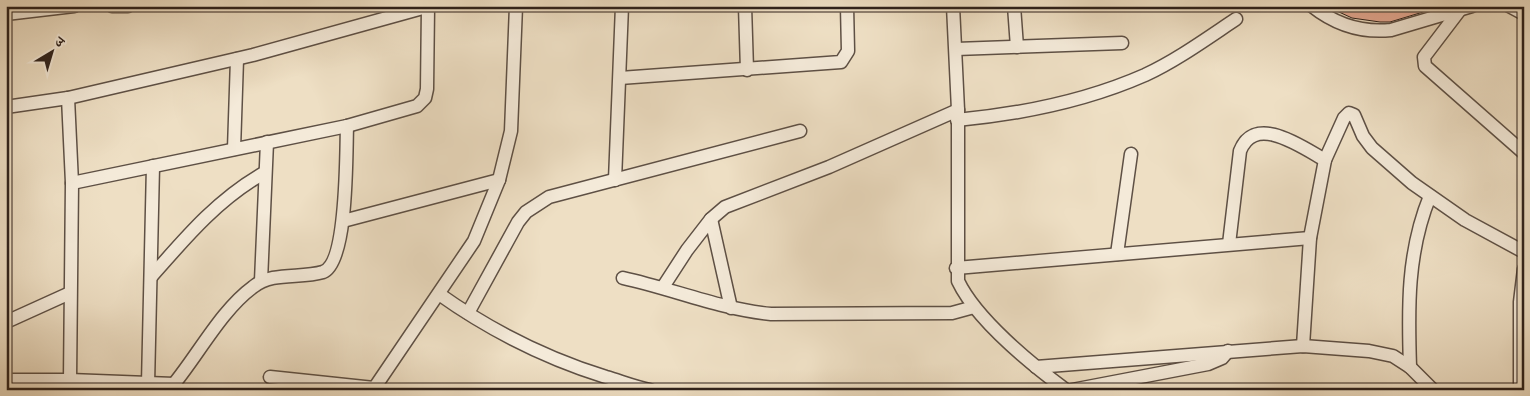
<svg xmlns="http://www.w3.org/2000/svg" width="1530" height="396" font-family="'Libre Caslon Text','Noto Serif Devanagari',serif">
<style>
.building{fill:#e7ab95;stroke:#2e211b}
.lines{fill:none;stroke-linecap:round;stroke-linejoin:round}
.street-casing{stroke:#5e5045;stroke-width:15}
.street{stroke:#f4ead9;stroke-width:12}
</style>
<rect width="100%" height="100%" fill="#eedfc4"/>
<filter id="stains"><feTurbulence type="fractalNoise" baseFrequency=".004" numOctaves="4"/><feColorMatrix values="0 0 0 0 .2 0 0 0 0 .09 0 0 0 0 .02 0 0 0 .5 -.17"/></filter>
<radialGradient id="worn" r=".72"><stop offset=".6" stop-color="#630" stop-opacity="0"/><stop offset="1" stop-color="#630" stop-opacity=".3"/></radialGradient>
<polygon class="building" points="1326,6 1443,6 1390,22 1380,22 1352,18"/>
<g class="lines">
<g class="street-casing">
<g id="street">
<polyline points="112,6 128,6"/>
<polyline points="745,6 747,70"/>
<path d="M953,6L958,110V281C976,319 1031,364 1066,390"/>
<polyline points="1014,6 1017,47"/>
<path d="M1312,6C1336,25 1362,33 1391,30L1472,6"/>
<polyline points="1509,6 1524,14"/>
<polyline points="1459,11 1424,57 1425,66 1524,153"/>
<polyline points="6,14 74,6"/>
<polyline points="956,49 1122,43"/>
<polyline points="620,78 841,62 848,51 847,6"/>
<polyline points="68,98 72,183 70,380"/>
<polyline points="6,107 68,98 253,55 430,6"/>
<path d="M957,120C1021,114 1086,101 1145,75C1177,60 1206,39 1236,19"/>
<polyline points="234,149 237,59"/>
<polyline points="615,180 622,6"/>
<polyline points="72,183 347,126 417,106 425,98 427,89 428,7"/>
<polyline points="711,219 731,308"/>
<polyline points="343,221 499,180"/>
<path d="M1229,244L1240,151C1255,113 1302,147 1325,160"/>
<polyline points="1117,254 1131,154"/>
<polyline points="956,268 1310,238"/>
<path d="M151,277C186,237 218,199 264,173"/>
<path d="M623,278C673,289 720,309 771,314L952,313L974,307"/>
<polyline points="261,281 267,142"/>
<polyline points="663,287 687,250 711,219 725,207 829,167 958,110"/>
<path d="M439,294C491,331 545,358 606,377C620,381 635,387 650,390"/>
<polyline points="468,313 518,222 526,212 549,197 800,131"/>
<polyline points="6,322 70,293"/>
<polyline points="1303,346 1310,238 1325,160 1344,118 1349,113 1354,115 1363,136 1372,148 1412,183 1465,220 1524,252"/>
<polyline points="1036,367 1303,346 1369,351 1393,356 1410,367 1433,390"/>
<path d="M1410,367C1408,308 1407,252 1430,196"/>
<polyline points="270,377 374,388"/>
<polyline points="6,380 70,380 174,384"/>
<polyline points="148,384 153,166"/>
<path d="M169,390C196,359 220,311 253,287C273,271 300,279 323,272C348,263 346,152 347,126"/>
<polyline points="373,390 474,241 499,180 511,131 516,6"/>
<polyline points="1072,390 1208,364 1222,358 1228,351"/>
<polyline points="1520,390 1520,302 1524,269"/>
</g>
</g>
<use href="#street" class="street"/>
</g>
<rect width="1530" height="396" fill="none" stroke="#eedfc4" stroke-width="25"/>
<rect x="8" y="8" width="1515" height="381" fill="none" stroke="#2e211b" stroke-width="2.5"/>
<rect x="12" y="12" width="1505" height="371" fill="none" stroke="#2e211b"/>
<g transform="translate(52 52) rotate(38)" stroke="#f4ead9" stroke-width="4" paint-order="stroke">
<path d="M0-4L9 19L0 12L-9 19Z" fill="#2e211b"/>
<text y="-8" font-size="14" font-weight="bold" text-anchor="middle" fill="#2e211b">उ</text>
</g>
<rect width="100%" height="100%" filter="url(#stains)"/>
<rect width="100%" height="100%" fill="url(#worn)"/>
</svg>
